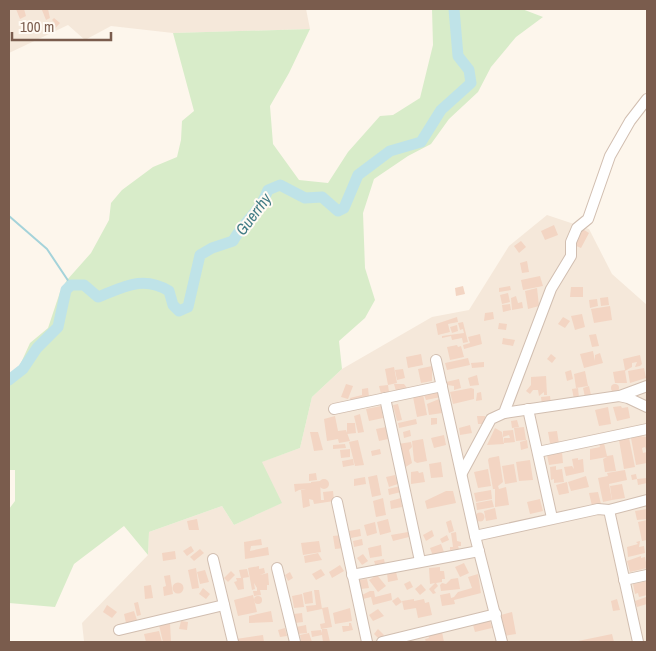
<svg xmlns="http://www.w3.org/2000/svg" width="656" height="651" font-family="'Archivo Narrow',sans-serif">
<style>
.residential{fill:#f5e8da}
.green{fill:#d8ecc9}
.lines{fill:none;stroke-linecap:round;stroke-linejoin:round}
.stream{stroke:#a5d3da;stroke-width:2}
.river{stroke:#bfe3e8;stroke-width:11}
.building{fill:#f3d5c3}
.minor-casing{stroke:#d1beb0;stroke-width:12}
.minor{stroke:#fff;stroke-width:10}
.labels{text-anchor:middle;stroke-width:4;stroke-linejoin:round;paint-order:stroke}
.water-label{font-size:16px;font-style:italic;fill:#437c86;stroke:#fffaf3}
</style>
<rect width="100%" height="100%" fill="#fdf6ec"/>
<g class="residential">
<polygon points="9,9 306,9 310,29 173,33 111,26 85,40 68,25 9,53"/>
<polygon points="547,215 589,229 612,274 647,305 647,642 84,641 82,623 148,555 149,532 222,506 234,525 281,503 261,462 300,448 312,397 342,369 432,317 469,310 509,246"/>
</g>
<polygon class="green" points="432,9 522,9 543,17 516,37 491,67 478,92 449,119 431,144 408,156 374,179 363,213 365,268 375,300 365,318 339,341 342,369 312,397 300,448 262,462 282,503 234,525 222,506 149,532 148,555 124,526 74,564 55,607 9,603 9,509 15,501 15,470 9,470 9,375 20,365 30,343 48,328 60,292 67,280 91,253 109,220 111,203 122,190 153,167 177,157 181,140 182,121 194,111 173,33 310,29 289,73 270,106 273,144 299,180 328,183 348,152 380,116 393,115 420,98 433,45"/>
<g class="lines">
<polyline class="stream" points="9,216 47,249 71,285"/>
<path class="river" d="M9,380L23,369L37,348L58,327L66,290L71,285H84L98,297C124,287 143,275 169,291L173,305L179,311L188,307L200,255L212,248L233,241C244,221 260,212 268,190L280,185L305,198L322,197L338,211L344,208L358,175L390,151L421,142L441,110L471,83L469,70L458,56L454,9"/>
</g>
<g class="building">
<polygon points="16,9 24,9 26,16 20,19"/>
<polygon points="48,9 50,18 46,20 42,10"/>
<polygon points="54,18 60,23 51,33 48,31 55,23 52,20"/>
<polygon points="554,225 558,235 545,240 541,231"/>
<polygon points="581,228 589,233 581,248 574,245"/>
<polygon points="521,241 526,247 519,253 514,246"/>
<polygon points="527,261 529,272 522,273 520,263"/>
<polygon points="540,276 543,286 523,290 521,280"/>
<polygon points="463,286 465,294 456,296 455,288"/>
<polygon points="510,286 511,290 499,292 499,288"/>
<polygon points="571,287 583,287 583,297 570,297"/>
<polygon points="537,288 539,306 528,309 525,291"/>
<polygon points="508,293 510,302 502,304 500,295"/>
<polygon points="516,296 518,303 522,302 523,308 512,310 511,298"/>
<polygon points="608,297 609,305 601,306 600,298"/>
<polygon points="597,299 598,306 590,308 589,300"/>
<polygon points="510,304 511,310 503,312 502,305"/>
<polygon points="610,306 612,320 594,323 591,309"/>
<polygon points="493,312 494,319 484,321 485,313"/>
<polygon points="582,314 585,327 575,330 571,316"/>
<polygon points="457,317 458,322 448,324 450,332 438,335 436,324"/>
<polygon points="563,317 570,321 565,328 558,324"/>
<polygon points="463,322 468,342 463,343 462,338 452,340 451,336 442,338 442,336 464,333 463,329 460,330 458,323"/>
<polygon points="499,323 507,324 506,330 498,329"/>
<polygon points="457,325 458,331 452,333 450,327"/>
<polygon points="480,334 482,344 464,349 463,345 470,343 468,337"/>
<polygon points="596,334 599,346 592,347 589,335"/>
<polygon points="503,338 515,340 513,346 502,344"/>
<polygon points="457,345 458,347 461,346 464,357 450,360 447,347"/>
<polygon points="593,351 595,361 595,355 600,353 603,363 584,368 580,354"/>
<polygon points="421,354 423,365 408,368 406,357"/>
<polygon points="551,354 556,358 552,363 547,359"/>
<polygon points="640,355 642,364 640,366 635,367 637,362 632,363 632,367 625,371 627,383 615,383 613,372 625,370 623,359"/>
<polygon points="468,358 470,365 447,370 445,363"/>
<polygon points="484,362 484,367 472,368 471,363"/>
<polygon points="432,366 432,381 421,383 418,369"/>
<polygon points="394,367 397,383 388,385 385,369"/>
<polygon points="644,368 646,378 630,383 628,371"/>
<polygon points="403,369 405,378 397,380 395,370"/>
<polygon points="571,370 573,379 567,381 565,372"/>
<polygon points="585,371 588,386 576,388 574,374"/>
<polygon points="477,375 479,385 470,386 468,378"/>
<polygon points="546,376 547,395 544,395 544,392 539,396 538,390 533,390 530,394 526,391 531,385 531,377"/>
<polygon points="459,379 461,388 454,390 454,386 447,385 446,382"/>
<circle cx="615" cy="388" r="4"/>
<polygon points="346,384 353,386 348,399 341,397"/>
<polygon points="394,384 404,384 407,388 396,391"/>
<polygon points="388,385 389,392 381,394 379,386"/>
<polygon points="589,386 591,395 585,397 583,388"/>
<polygon points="368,388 369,397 351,402 350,398 362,395 362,389"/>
<polygon points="471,388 474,389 474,399 453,404 450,392"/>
<polygon points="578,388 579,398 574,399 572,389"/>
<polygon points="439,391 441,397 426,400 424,395"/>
<polygon points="481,392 482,400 476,401 477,393"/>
<polygon points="423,394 427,415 417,417 413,397"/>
<polygon points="550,396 551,404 542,405 541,397"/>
<polygon points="439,399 442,413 429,415 427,404"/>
<polygon points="398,404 402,420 397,421 393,405"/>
<polygon points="381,406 383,418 369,421 366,409"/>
<polygon points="621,406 622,408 628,407 630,418 617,421 613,407"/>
<polygon points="608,407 611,424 599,426 595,410"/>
<polygon points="360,414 364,432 358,433 354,416"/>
<polygon points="335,416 338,431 346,430 350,441 339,443 338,439 327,441 324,419"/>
<polygon points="477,416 485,416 485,424 478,424"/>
<polygon points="431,418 437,418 437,424 431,425"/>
<polygon points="416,419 417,424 399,428 398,423"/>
<polygon points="517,420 519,427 512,428 511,421"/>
<polygon points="347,423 355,423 356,433 347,434"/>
<polygon points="470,425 472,433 460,435 459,428"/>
<polygon points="386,427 388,439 379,441 376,429"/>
<polygon points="524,427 526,440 516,441 514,428"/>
<polygon points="495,428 502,432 504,444 487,445"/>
<polygon points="410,430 411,436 404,438 403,432"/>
<polygon points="513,430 515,442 504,443 504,438 510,438 509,435 503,437 503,431"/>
<polygon points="557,431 559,444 550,443 548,432"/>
<polygon points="310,432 318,432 323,450 314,451"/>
<polygon points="444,435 446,445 434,448 431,438"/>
<polygon points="640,436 647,437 647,452 645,447 642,448 643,453 647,452 647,463 636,465 631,438"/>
<polygon points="629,438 635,467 624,469 619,440"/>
<polygon points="423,439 427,461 417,463 414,461 412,441"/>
<polygon points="358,440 364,465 355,466 349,442"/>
<polygon points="527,440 528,448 521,450 520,442"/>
<polygon points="411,442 412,447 409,450 412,463 404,468 398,444"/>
<polygon points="604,443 607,456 613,455 616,471 605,472 603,459 607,457 590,460 590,449 600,447 599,444"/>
<polygon points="345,444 346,448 333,449 333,445"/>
<polygon points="350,449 350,457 341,458 340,450"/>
<polygon points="380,449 381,454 372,456 371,451"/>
<polygon points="562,452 563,463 549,465 547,455"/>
<polygon points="499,456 503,482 498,486 499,489 506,487 509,505 495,507 495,489 493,489 488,460 489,458"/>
<polygon points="578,458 578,460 583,459 584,472 566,476 564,467 572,466 574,469 572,459"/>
<polygon points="353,459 354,465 343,467 342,461"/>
<polygon points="530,460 533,480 519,481 516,462"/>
<polygon points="441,462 443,477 431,478 429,464"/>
<polygon points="514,464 517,482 505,484 502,466"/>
<polygon points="556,466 556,470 562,469 564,482 554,483 554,479 551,480 550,467"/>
<polygon points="488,469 491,486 478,488 474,472"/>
<polygon points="625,470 627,480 609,484 612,500 603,502 598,478 608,476 607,473"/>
<polygon points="418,471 419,473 423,472 425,482 411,484 411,472"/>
<polygon points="316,473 317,480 309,481 309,474"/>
<polygon points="636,474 637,479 647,478 647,483 638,485 637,479 632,480 631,475"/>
<polygon points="377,475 381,495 372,497 368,477"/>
<polygon points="395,475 398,484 389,487 386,477"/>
<polygon points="586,476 589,487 571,491 568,482"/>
<polygon points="365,477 366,484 354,486 354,479"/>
<circle cx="324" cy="484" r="5"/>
<polygon points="320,481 321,500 324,500 323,492 333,491 334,501 314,504 313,500 309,499 310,506 303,508 301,490 306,489 299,490 295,492 294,484 311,483 311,488 311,482"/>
<polygon points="567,482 569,493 559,495 556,485"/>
<polygon points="622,484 625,498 612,500 610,486"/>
<polygon points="400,486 401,492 389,495 388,489"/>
<polygon points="491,490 492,499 476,502 474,493"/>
<polygon points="446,491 453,491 456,503 427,509 425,501"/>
<polygon points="598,492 601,504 592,506 589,493"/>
<polygon points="383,498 386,515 376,517 373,501"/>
<polygon points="401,498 402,507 391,509 390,501"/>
<polygon points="540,499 543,511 530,514 527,502"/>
<polygon points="492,500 494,507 477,510 476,503"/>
<polygon points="495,508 497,519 486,521 484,511"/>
<polygon points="647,509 647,519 637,520 635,511"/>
<circle cx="480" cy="517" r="4.5"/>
<polygon points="197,519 199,530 189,530 187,521"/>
<polygon points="388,519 391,532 380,535 377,522"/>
<polygon points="451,520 454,531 449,533 446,522"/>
<polygon points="647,520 647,540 642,541 638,522"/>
<polygon points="375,522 377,533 367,536 364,525"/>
<polygon points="360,529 361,536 351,538 349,531"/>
<polygon points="432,530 434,536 426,541 423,535"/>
<polygon points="408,532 409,537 393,541 391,535"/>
<polygon points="456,532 457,541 461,542 461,546 458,546 459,549 450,550 450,547 453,547 451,533"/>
<polygon points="342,535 344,548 335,549 333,536"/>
<polygon points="447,535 449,540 442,543 440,539"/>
<polygon points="261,539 262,545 251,546 250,551 268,547 269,555 245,559 244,542"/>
<polygon points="362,539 363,545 354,547 353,541"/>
<polygon points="319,541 321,552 303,555 301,543"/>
<polygon points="640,541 639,547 644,546 645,553 628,557 627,547 638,544 636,542"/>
<polygon points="441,544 444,552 433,556 430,548"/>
<polygon points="381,545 382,556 370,558 368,548"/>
<polygon points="191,546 194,551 187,556 183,551"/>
<polygon points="200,549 204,553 194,561 190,557"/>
<polygon points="175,551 176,559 163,561 162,553"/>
<polygon points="318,553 322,560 305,563 304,556"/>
<polygon points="363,554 368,561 362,565 357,558"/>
<polygon points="641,556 641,558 645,557 647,568 630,572 627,561"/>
<polygon points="384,559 385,564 376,567 374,561"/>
<polygon points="464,563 469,573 460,577 455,567"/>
<polygon points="340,565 344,571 332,578 329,572"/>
<polygon points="259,566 259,569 264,568 265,573 260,575 268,573 269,585 267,585 267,590 260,590 261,595 254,596 253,591 257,591 257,588 254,583 255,589 252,590 248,568"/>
<polygon points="440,567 440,571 444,571 445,579 442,579 442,582 436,583 438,586 434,590 436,593 433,594 429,589 435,583 430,584 429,568"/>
<polygon points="196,568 199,588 192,589 188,570"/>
<polygon points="247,569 249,577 243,578 244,589 238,590 234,582 237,581 236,578 241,578 239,570"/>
<polygon points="321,569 325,575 316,580 312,574"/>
<polygon points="205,570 209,582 200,584 197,572"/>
<polygon points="231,571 235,575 228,582 224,578"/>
<polygon points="290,572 293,578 288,581 285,575"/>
<polygon points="396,572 398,580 388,582 387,573"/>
<polygon points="478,574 481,593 454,600 455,604 442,606 440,595 450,593 451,598 454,597 458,592 472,588 468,577"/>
<polygon points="170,575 173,594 164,596 163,587 166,586 164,576"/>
<polygon points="377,575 386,586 378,592 369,580"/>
<polygon points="458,578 460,589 441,591 440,585 442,583 446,584 451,579"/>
<polygon points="367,579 369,588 361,589 359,580"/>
<polygon points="410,581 413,587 407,590 404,584"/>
<polygon points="647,581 647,595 639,597 638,593 635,594 633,584"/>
<circle cx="178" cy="588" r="5.5"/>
<polygon points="421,584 426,590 420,595 415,589"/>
<polygon points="151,585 153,598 145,599 144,586"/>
<polygon points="203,588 210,594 206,599 199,594"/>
<polygon points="314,590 319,590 322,609 307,612 306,606 316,605"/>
<polygon points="312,591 313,603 305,604 303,593"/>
<polygon points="370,591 374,591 375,597 391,593 392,600 373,605 371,597 363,599 362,595"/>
<polygon points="302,594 304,607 294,608 292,596"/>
<polygon points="253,595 257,612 238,616 234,600"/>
<circle cx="258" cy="600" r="4"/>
<polygon points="398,597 402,602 396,606 392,601"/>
<polygon points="646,597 647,604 637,607 635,601"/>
<polygon points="414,599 414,601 424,599 425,603 429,602 432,615 418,618 416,608 404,610 402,601"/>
<polygon points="617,599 620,610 613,611 611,601"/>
<polygon points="138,602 141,615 137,616 134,603"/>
<polygon points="107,605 117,612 112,618 103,612"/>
<polygon points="328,607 332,627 321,629 320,624 325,623 322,608"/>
<polygon points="350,608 352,621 335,624 333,613"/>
<polygon points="378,609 384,616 373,621 369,615"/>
<polygon points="134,611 137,620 126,623 124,614"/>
<polygon points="271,611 273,622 249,623 249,616"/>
<polygon points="512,612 516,634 504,636 501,615"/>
<polygon points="302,613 303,622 295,623 294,614"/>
<polygon points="181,621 188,622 187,630 179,629"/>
<polygon points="490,621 492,628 475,632 473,625"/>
<polygon points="170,623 171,642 163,642 159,625"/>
<polygon points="349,623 351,623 353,630 343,632 342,626 349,626"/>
<polygon points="306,625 307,633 297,634 296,627"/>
<polygon points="285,628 287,636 280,637 278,630"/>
<polygon points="322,629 327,629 330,642 323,642 322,635 312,637 311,631 321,630 322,633"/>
<polygon points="378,629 384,635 380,640 374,634"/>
<polygon points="159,631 162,642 146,642 144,634"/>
<polygon points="442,632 444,642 426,642 425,639 429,638 428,635"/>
<polygon points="309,633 312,642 301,642 300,635"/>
<polygon points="612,634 614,642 578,642 578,641"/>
<polygon points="263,635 264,642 237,642 236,639"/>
</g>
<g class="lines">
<g class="minor-casing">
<g id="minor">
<polyline points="436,360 475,536 502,642"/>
<polyline points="620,396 647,386"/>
<polyline points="385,398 420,561"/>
<polyline points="334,409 442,386"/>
<polyline points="528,409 552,518"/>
<polyline points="504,413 619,396 628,398 647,407"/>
<polyline points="538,452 647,429"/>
<polyline points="462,473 491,419 504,413 551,289 571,256 571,242 577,228 588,219 610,156 630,121 647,99"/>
<polyline points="337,502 367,642"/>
<polyline points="609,510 638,642"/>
<polyline points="475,536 598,509 609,510 647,500"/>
<polyline points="213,559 233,642"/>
<polyline points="277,568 295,642"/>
<polyline points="352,575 479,551"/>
<polyline points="624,580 647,575"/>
<polyline points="119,630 224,605"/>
<polyline points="382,642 496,614"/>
</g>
</g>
<use href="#minor" class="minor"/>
</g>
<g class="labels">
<g class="water-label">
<text transform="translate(253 214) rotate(-53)" y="6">Guerrhy</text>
</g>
</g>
<rect width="656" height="651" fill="none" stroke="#7a5c4d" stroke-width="20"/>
<path d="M12 32v8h99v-8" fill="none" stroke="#7a5c4d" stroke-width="2.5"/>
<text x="20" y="32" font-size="15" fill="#7a5c4d" stroke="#fffaf3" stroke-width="4" paint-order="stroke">100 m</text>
</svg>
